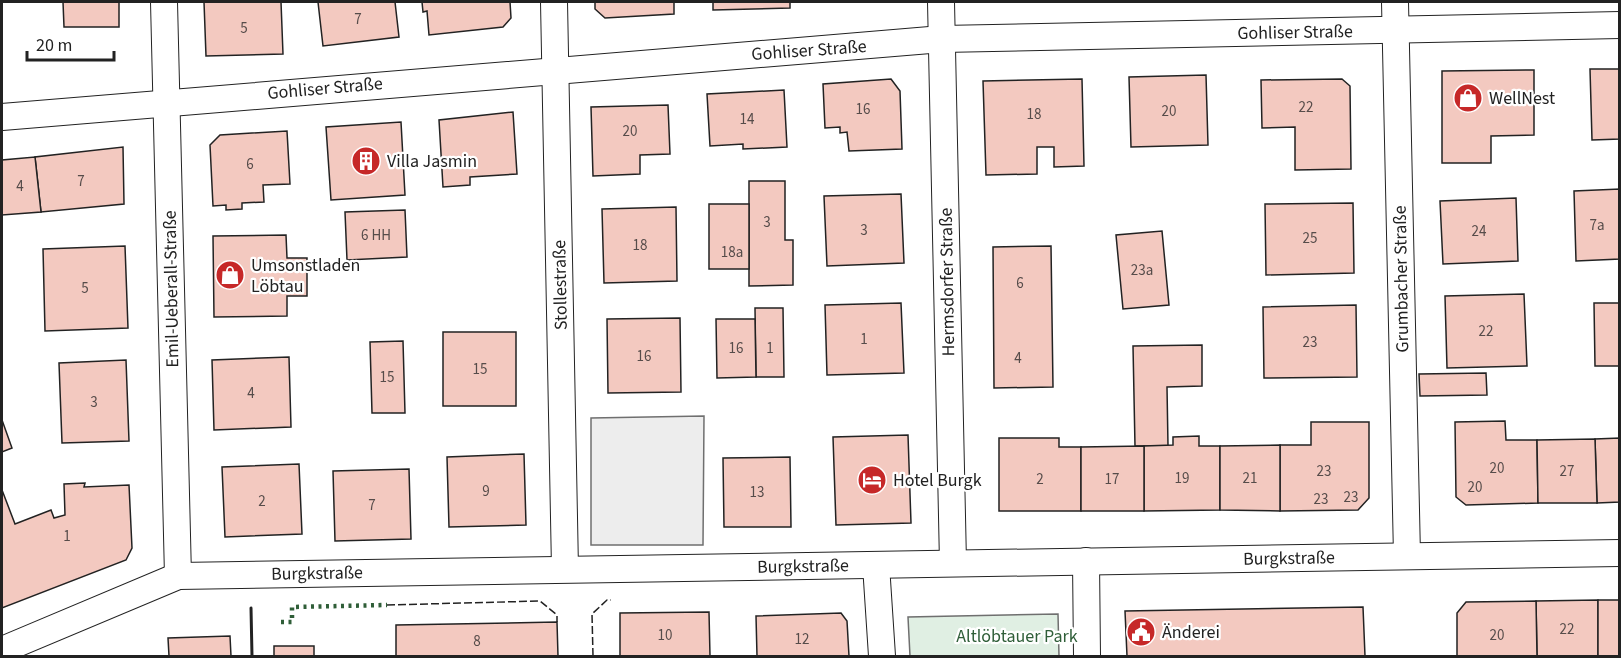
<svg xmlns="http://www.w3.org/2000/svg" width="1621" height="658" font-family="'Source Sans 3',sans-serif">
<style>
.green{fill:#e0efe3;stroke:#6f6f6f;stroke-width:1.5}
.parking{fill:#ededed;stroke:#6f6f6f;stroke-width:1.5}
.building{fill:#f3c9c0;stroke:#222;stroke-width:1.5}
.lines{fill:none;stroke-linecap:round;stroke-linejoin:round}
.minor-casing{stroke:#222;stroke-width:28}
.minor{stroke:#fff;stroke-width:26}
.hedge{stroke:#2f5e38;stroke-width:4.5;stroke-dasharray:3 4.5;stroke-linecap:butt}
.fence{stroke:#222;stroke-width:1.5;stroke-dasharray:8 3;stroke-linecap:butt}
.wall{stroke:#222;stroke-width:3}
.labels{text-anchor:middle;stroke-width:4.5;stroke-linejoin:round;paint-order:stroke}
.number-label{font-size:15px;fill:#564c4a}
.street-label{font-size:18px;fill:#222;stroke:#fff}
.poi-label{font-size:18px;fill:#222;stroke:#fff;text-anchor:start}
.park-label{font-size:18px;fill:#2f5e38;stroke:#fff}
</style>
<rect width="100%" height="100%" fill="#fff"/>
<polygon class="green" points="1058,614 1059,656 910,656 908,617"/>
<polygon class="parking" points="704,416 703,545 591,545 591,418"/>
<g class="building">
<polygon points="63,2 119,2 119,27 64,27"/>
<polygon points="204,2 281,2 283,54 206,56"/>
<polygon points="318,2 395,2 399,37 323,46"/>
<polygon points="422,2 510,2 511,18 503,27 429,35 427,11 423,12"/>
<polygon points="595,2 674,2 674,14 605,18 595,9"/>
<polygon points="713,2 790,2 790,8 713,10"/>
<polygon points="1590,69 1620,69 1620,139 1592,140"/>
<polygon points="1534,70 1534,135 1491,136 1491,163 1442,163 1442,71"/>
<polygon points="1206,75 1208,145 1131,147 1129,77"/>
<polygon points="891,79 900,91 902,149 849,151 847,132 840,133 840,127 825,128 823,84"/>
<polygon points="1082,79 1084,166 1054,167 1054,147 1037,147 1037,174 986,175 983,81"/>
<polygon points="1342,79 1350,86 1351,169 1295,170 1295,127 1262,128 1261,80"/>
<polygon points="784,90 787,147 743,149 743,144 710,146 707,94"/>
<polygon points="668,105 670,154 640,155 640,174 593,176 591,107"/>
<polygon points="513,112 517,174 470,177 470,185 443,187 439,120"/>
<polygon points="401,122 405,195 331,200 326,127"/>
<polygon points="287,131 290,184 263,185 264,202 242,203 242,209 226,210 226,205 213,206 210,145 220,135"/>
<polygon points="123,147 124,204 41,212 35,157"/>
<polygon points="35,157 41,212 2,215 2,160"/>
<polygon points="749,181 785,181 785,240 793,240 793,285 749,286"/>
<polygon points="1620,189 1620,259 1576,261 1574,191"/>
<polygon points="901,194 904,263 827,266 824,196"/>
<polygon points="1516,198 1518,261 1443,264 1440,201"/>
<polygon points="1353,203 1354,273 1266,275 1265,204"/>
<rect x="709" y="204" width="40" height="65"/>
<polygon points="676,207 677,281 604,283 602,209"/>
<polygon points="405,210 407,257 347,260 345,212"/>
<polygon points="1162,231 1169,305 1123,309 1116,235"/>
<polygon points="286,235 287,258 307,258 307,296 287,296 287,316 214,317 213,236"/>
<polygon points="125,246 128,328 45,331 43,249"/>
<polygon points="1051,246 1053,387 994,388 993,247"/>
<polygon points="1524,294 1527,366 1447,368 1445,296"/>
<polygon points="901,303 904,373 827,375 825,305"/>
<polygon points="1594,303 1620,303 1620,366 1595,366"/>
<polygon points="1356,305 1357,377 1264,378 1263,307"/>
<polygon points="755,308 783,308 784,377 756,377"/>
<polygon points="680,318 681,392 608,393 607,319"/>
<polygon points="716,319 755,319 756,377 717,378"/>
<rect x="443" y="332" width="73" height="74"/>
<polygon points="403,341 405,413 372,413 370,342"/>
<polygon points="1202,345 1202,386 1167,387 1168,446 1135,446 1133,346"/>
<polygon points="289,357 291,427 214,430 212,360"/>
<polygon points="126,360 129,441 62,443 59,363"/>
<polygon points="1486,373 1487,395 1420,396 1419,374"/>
<polygon points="2,420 12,448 2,452"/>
<polygon points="1505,421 1506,440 1537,440 1538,503 1466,505 1456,497 1455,422"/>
<polygon points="1311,422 1369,422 1369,498 1358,510 1280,511 1280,445 1311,445"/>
<polygon points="908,435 911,523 836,525 833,437"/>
<polygon points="1199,436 1199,446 1220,446 1220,510 1144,511 1144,446 1173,445 1173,437"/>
<polygon points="999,438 1059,438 1059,447 1081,447 1081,511 999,511"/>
<polygon points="1620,438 1620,502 1597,503 1595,439"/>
<polygon points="1595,439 1597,503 1538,503 1537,440"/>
<polygon points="1280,445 1280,511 1220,510 1220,446"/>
<polygon points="1144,446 1144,511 1081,511 1081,447"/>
<polygon points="524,454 526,525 449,527 447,457"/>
<polygon points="790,457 791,527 724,527 723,458"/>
<polygon points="299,464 302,534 225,537 222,467"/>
<polygon points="409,469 411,539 335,541 333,471"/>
<polygon points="85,483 84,487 129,485 132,548 126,560 2,608 2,490 15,524 51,510 54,518 65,515 64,484"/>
<polygon points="1598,600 1598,656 1537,656 1536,601"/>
<rect x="1598" y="600" width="22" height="56"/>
<polygon points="1536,601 1537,656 1457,656 1457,613 1466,602"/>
<polygon points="1363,607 1365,656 1127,656 1125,611"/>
<polygon points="709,612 710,656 620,656 620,613"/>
<polygon points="841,613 847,621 849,656 757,656 756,616"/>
<polygon points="557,622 558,656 396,656 396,625"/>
<polygon points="230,636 231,656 169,656 168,638"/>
<rect x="274" y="646" width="40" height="10"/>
</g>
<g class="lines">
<g class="minor-casing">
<g id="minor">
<polyline points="164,2 178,576"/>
<polyline points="554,2 565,569"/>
<polyline points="941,2 953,563"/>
<polyline points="1395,2 1407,556"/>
<polyline points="2,117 942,39 1620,25"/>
<polyline points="1086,561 1087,656"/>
<polyline points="876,565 882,656"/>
<polyline points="2,650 178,576 1620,553"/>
</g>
</g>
<use href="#minor" class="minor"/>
<polyline class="hedge" points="281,622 292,622 292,607 387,605"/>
<g class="fence">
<polyline points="387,605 540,601 557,615 557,622"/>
<polyline points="593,656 592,614 607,600 611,600"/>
</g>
<polyline class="wall" points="251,608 252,656"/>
</g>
<defs>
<g id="shop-disc" transform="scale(1.5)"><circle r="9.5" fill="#c62828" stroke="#fff"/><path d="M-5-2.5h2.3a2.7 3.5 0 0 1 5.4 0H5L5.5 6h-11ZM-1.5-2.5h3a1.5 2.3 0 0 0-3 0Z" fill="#fff"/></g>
<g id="building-disc" transform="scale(1.5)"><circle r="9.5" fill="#c62828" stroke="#fff"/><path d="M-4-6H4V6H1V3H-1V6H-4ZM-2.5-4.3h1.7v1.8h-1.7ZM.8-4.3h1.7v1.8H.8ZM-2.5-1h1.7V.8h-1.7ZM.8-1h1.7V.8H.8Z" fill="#fff"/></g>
<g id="hotel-disc" transform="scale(1.5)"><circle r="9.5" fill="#c62828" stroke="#fff"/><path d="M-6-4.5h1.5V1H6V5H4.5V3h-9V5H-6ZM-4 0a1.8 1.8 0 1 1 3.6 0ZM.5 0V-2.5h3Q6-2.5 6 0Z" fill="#fff"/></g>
<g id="civic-disc" transform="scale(1.5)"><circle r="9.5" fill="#c62828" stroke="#fff"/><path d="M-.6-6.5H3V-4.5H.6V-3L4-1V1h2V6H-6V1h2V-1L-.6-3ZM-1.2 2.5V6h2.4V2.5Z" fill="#fff"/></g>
</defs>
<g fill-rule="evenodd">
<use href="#shop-disc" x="1468" y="98"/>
<use href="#building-disc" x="366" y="161"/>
<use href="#shop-disc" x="230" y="275"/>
<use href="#hotel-disc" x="872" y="480"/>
<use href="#civic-disc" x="1141" y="632"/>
</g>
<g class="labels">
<g class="number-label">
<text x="358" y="24">7</text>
<text x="244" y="33">5</text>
<text x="1306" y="112">22</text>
<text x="863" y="114">16</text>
<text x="1169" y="116">20</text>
<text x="1034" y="119">18</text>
<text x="747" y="124">14</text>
<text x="630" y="136">20</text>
<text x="250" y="169">6</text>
<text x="81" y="186">7</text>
<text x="20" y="191">4</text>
<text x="767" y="227">3</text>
<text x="1597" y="230">7a</text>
<text x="864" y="235">3</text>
<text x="1479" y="236">24</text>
<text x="376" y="240">6 HH</text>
<text x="1310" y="243">25</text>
<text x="640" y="250">18</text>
<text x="732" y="257">18a</text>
<text x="1142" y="275">23a</text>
<text x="1020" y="288">6</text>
<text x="85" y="293">5</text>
<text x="1486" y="336">22</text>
<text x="864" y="344">1</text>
<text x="1310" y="347">23</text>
<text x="736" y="353">16</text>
<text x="770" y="353">1</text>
<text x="644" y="361">16</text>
<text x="1018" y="363">4</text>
<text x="480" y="374">15</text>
<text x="387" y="382">15</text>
<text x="251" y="398">4</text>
<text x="94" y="407">3</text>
<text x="1497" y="473">20</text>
<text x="1324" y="476">23</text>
<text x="1567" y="476">27</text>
<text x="1182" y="483">19</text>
<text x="1250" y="483">21</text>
<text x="1040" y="484">2</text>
<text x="1112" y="484">17</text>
<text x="1475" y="492">20</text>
<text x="486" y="496">9</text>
<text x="757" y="497">13</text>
<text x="1351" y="502">23</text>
<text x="1321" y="504">23</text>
<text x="262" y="506">2</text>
<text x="372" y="510">7</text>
<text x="67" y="541">1</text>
<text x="1567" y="634">22</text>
<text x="665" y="640">10</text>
<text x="1497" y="640">20</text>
<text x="802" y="644">12</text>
<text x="477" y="646">8</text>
</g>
<g class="street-label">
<text transform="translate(1295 32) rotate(-1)" y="6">Gohliser Straße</text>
<text transform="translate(809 50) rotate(-4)" y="6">Gohliser Straße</text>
<text transform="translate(325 88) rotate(-5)" y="6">Gohliser Straße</text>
<text transform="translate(1401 279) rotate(-91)" y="6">Grumbacher Straße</text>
<text transform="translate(947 282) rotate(-91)" y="6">Hermsdorfer Straße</text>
<text transform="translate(560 285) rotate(-91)" y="6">Stollestraße</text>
<text transform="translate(171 289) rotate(-91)" y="6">Emil-Ueberall-Straße</text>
<text transform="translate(1289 558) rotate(-1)" y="6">Burgkstraße</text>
<text transform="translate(803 566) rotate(-1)" y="6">Burgkstraße</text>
<text transform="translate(317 573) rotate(-1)" y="6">Burgkstraße</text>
</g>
<g class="poi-label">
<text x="1489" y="104">WellNest</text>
<text x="387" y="167">Villa Jasmin</text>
<text x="251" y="271">Umsonstladen<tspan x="251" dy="21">Löbtau</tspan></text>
<text x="893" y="486">Hotel Burgk</text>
<text x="1162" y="638">Änderei</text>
</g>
<g class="park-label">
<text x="1017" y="642">Altlöbtauer Park</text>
</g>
</g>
<rect width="1621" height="658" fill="none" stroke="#222222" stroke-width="6"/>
<path d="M27 51v9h87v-9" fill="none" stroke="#222222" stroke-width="3"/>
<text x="36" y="51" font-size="18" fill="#222222" stroke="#ffffff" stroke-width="4.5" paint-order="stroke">20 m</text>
</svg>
